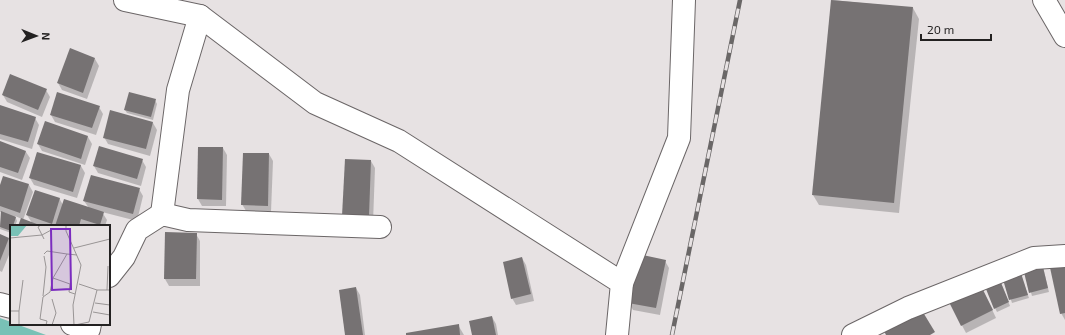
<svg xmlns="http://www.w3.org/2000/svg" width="1065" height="335" font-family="'Exo 2',sans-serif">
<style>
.water{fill:#79c1b6}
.shadow{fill:#0003}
.building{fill:#767273}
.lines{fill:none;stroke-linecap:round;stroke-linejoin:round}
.minor-casing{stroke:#6b6667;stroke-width:24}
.minor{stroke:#fff;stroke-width:22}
.rail-casing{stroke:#6a6767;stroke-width:4.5}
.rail{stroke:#e7e2e3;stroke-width:3;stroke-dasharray:9;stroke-linecap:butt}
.inset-road{fill:none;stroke:#999595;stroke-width:1}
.view{fill:#7b2cbf;fill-opacity:0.15;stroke:#7b2cbf;stroke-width:2}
.inset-edge{fill:none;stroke:#232121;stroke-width:2}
</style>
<rect width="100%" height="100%" fill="#e7e2e3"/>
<polygon class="water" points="0,318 11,322 11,324 16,324 46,335 0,335"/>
<g class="shadow">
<polygon points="832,0 913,8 919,19 899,213 819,205 813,195"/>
<polygon points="95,59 99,66 87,99 62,90 58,83"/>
<polygon points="46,90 50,97 42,117 7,102 3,95"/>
<polygon points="155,100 157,104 153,120 127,113 125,110"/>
<polygon points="0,106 35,118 39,125 32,149 0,139"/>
<polygon points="99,107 103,114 96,135 55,122 51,115"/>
<polygon points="46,123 88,137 92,144 85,165 42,151 38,144"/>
<polygon points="153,123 157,130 150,156 108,144 104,137"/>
<polygon points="0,142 26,152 30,158 22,180 0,172"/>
<polygon points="223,148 227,155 226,206 202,206 198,199"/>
<polygon points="37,153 81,166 85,173 77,198 34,185 30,178"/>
<polygon points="269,154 273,161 271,212 246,211 242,204"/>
<polygon points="142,160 146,167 141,186 98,173 94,166"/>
<polygon points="371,161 375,168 373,223 348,222"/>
<polygon points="29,185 33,192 23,220 32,223 27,215 59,198 63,205 89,208 84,201 139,189 143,196 137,221 102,212 107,220 105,226 19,226 22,219 15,216 17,221 15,226 11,226 11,233 0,229 2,212 0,212 0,188"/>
<polygon points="196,234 200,241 200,286 169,286 165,279"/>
<polygon points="0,235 9,239 11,243 11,250 2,272 0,271"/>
<polygon points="522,258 526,265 534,301 516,305 512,298"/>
<polygon points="1065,260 1065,320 1061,313"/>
<polygon points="665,261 669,268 660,315 633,310 629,303"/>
<polygon points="1043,267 1049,292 1032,296 1024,269"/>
<polygon points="1020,272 1029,298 1012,303 1003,276"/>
<polygon points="1001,283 1010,306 997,312 995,308"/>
<polygon points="356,288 360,295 365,335 346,335"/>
<polygon points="983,290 996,318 966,333 948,299"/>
<polygon points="492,317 496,324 498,335 473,335"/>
<polygon points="458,325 464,335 407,335"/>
</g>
<g class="building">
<polygon points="831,0 913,7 894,203 812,195"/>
<polygon points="70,48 95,58 83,93 57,83"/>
<polygon points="10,74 47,89 38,110 2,95"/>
<polygon points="57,92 100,106 92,128 50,115"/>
<polygon points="129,92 156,99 151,117 124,110"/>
<polygon points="0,105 36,117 28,142 0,134"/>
<polygon points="110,110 153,122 146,149 103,138"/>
<polygon points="45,121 88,136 81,159 37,144"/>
<polygon points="0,141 26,151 18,173 0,167"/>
<polygon points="99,146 143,159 137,179 93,166"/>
<polygon points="198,147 223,147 222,200 197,199"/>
<polygon points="37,152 81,165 73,192 29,178"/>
<polygon points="243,153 269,153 268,206 241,205"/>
<polygon points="345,159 371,160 369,216 342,216"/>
<polygon points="91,175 140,188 133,214 83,201"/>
<polygon points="3,176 29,184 20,213 0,206 0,185"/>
<polygon points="35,190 60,198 52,224 26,215"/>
<polygon points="64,199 104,212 100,225 81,219 79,226 55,226"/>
<polygon points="1,211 16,217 13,226 11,226 11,231 0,227"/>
<polygon points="21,218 42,226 18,226"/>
<polygon points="165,232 197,233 196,279 164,279"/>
<polygon points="0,234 9,238 0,261"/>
<polygon points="638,254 666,260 656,308 628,303"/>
<polygon points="522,257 531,294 511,299 503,262"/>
<polygon points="1065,259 1065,313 1060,314 1049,263"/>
<polygon points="1042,263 1048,288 1029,293 1023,268"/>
<polygon points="1020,270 1028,295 1009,300 1002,276"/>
<polygon points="999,278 1009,302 994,309 984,284"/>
<polygon points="979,282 993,310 961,326 947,298"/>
<polygon points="356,287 363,335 345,335 339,290"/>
<polygon points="921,309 935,332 930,335 886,335 884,331"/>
<polygon points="492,316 496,335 472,335 469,321"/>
<polygon points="459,324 460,335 406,335 406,333"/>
</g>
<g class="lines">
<g class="minor-casing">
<g id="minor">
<polyline points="125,0 200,16 315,103 399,141 622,283 617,335"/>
<polyline points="1044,0 1065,36"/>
<polyline points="162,214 178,90 200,16"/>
<polyline points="109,276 124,257 137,230 162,214 188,220 380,227"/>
<polyline points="622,283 679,138 684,0"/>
<polyline points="0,304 11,307"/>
<polyline points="72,324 89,329 90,324"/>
<polyline points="853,335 908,308 1034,258 1065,256"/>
</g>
</g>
<use href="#minor" class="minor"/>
<g class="rail-casing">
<polyline id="rail" points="672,335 740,0"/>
</g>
<use href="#rail" class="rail"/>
</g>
<g transform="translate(10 225)">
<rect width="100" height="100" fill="#e7e2e3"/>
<path d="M0,0H17L8,11H0Z" fill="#79c1b6"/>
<path class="inset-road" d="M31,0L28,2L34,14M56,0V6L71,40L63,80L64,100M0,13L32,10L43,4M64,23L100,14M34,29L37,26L57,29M43,53L60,59L59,67L65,69M69,59L87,65H100M97,65L98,41M33,71L36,42L34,31M42,74L46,88L42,100M85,78L100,80M0,86H9L13,55M83,87L100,90M9,100V86M36,100L37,96L30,94L33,72L40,67L43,53L57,29L67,30M65,100L79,97L87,65"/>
<path class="view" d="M41,4H60L61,64L42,65Z"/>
<rect width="100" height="100" class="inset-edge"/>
</g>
<g transform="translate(36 36) rotate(91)" stroke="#e7e2e3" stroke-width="3" paint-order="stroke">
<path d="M0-3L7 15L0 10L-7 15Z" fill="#232121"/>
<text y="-6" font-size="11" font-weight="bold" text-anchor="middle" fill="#232121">N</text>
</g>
<path d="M921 34v6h70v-6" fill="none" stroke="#232121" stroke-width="2"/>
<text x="927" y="34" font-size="12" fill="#232121" stroke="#e7e2e3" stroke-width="3" paint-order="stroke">20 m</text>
</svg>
